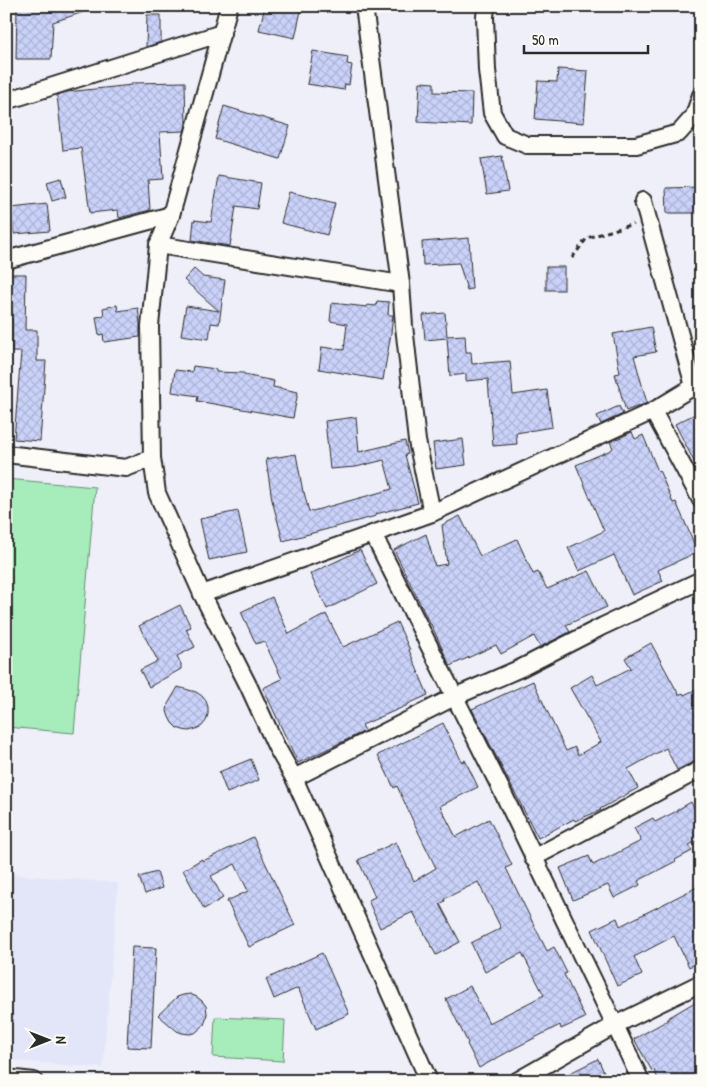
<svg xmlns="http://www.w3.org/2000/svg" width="707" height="1087" font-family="'Patrick Hand',sans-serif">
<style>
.built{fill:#e3e6f9}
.green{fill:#a6edbb;stroke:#688c73}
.building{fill:url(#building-cross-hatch);stroke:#2b2b2b}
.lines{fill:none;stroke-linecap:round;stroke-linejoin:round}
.minor-casing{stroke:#2b2b2b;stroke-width:20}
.path{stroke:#2b2b2b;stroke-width:3;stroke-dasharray:5 4;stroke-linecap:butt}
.minor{stroke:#fdfcf7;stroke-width:16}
</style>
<defs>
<pattern id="building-cross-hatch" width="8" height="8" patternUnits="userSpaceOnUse" patternTransform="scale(1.25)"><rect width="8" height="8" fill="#cad2fa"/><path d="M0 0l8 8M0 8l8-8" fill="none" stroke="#aeb4d6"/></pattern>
</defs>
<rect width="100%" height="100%" fill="#eeeff8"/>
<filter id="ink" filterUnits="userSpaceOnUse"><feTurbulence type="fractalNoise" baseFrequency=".02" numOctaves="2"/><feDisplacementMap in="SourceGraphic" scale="10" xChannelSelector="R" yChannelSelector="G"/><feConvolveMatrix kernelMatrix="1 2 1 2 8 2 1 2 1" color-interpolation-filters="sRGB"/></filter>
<g filter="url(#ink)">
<polygon class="built" points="6,874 118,883 103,1068 6,1060"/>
<g class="green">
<polygon points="6,479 95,487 74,733 6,727"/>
<polygon points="215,1017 285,1020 283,1061 213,1057"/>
</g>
<g class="building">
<polygon points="17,6 93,6 93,9 53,22 51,59 16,59"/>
<polygon points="265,6 302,6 295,38 259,30"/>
<polygon points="147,15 161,15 161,42 146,47"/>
<polygon points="313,51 348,57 347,64 352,65 349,85 345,84 344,90 307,84"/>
<polygon points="558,69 588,71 584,123 535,119 538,81 557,82"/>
<polygon points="185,82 186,125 184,131 160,132 163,179 148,180 150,210 119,218 118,210 90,213 81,148 63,150 57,95 67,92 132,85 132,83"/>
<polygon points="420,82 434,83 434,92 472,93 471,125 418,122"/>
<polygon points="224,106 290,126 280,159 215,139"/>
<polygon points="502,156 508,191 487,194 481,159"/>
<polygon points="219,176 261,183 257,209 236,206 230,246 192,240 194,220 211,222"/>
<polygon points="61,178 66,197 52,201 47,182"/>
<polygon points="701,187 701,213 667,213 666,188"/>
<polygon points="289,192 335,203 327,235 281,223"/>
<polygon points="47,204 50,231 14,234 11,208"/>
<polygon points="469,238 472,289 467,290 459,263 423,265 422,242"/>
<rect x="546" y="267" width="18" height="23"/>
<polygon points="194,269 203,277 225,280 219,324 211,323 209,339 181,335 186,306 219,311 184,280"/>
<polygon points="6,274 26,274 25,330 37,330 37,361 46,361 40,441 14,439 21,352 12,352 12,319 6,319"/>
<polygon points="377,301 389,302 388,315 393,315 391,333 383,380 319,369 322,347 344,350 347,324 330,321 332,303 367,307 367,305 376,306"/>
<polygon points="117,305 118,311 138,308 140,323 140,337 104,342 103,334 99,335 96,317 104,316 103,308"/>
<polygon points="445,313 447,336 465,335 466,352 471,352 472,364 510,361 513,395 547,390 552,427 516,433 517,444 493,446 488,379 466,381 466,374 450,376 447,338 425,340 423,315"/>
<polygon points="651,327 656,352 634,356 647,403 626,411 615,374 620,373 613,334"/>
<polygon points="193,366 216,369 216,372 243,373 249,376 274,381 273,387 298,392 293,418 197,401 198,396 172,392 175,370 192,372"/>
<polygon points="619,406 623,414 601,424 597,416"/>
<polygon points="701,411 701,475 675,424"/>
<polygon points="356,417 359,452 405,441 408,454 405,455 418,503 376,514 376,516 283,541 272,500 266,459 296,454 303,492 304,492 309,512 392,489 384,460 356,467 330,469 325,421"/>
<polygon points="632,432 635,439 643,435 658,471 659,470 673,503 676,502 698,552 658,570 663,581 632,595 614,555 579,571 568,548 604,531 576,465 611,450 613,448 610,442"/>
<polygon points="463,439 466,465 436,469 433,443"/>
<polygon points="238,511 247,552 209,560 200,519"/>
<polygon points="460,516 480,556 517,539 533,574 538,572 547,589 589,571 607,607 566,625 570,632 540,647 534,636 501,654 496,645 450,666 431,624 430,624 394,550 426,534 435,566 447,564 442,525"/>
<polygon points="360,550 377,584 327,609 310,574"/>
<polygon points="272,597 289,634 326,614 343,647 397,622 410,650 409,650 428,695 408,704 408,705 362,725 365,731 298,763 263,688 282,679 264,641 256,644 241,612"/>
<polygon points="180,605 191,627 186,629 195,647 177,656 181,664 181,669 149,687 140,670 158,661 139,626"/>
<polygon points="651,643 679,695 683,693 684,695 701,687 701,758 677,770 666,748 628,769 638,788 600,809 601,810 575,821 574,819 538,838 472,709 533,681 566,751 575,747 578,755 601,742 570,688 592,675 597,685 631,668 625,658"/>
<polygon points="178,687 196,692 202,696 206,701 208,707 208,714 206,721 202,726 196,729 189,731 183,730 177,728 172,723 169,717 167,711 168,704"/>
<polygon points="443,723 462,762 465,760 478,787 440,806 456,837 489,819 512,865 506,868 527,911 547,951 554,947 567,973 564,974 585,1018 561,1029 560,1025 515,1048 479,1068 467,1044 468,1043 446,999 470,986 489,1023 544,995 522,953 485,972 471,943 501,928 478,882 444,899 445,901 440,904 460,942 436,955 413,912 380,928 368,900 375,897 358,860 396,842 414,881 436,868 413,821 397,786 394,788 378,755"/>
<polygon points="251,759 259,780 227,793 219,772"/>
<polygon points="691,802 701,822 701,839 689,845 692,851 675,860 676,861 638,881 640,885 614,898 608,885 573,900 560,868 589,856 593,865 641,841 634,828 653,818 655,822 677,811 677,810"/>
<polygon points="253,837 295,925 249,947 227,901 248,891 235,864 211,876 223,898 204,909 183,870 202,859 203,861"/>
<polygon points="157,872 162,888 145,894 139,877"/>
<polygon points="701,885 701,961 689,967 674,936 634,957 642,975 617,986 592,930 617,918 620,926"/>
<polygon points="132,947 156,948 151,1048 127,1047"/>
<polygon points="322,953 349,1014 316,1029 298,988 274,999 266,979"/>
<polygon points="190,994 197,997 202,1001 206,1006 207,1013 206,1019 204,1025 195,1033 189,1034 182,1033 177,1031 158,1015 177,997 183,995"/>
<polygon points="695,1002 701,1012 701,1081 659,1081 654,1070 652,1071 634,1039 668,1020 668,1018"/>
<polygon points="598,1059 608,1081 554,1081"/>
</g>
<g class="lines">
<g class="minor-casing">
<g id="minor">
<polyline points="229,6 171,215 158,245 150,326 152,458 157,493 202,594 249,687 276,746 294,778 429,1081"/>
<polyline points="364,6 401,284 404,326 417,441 432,513"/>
<polyline points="486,6 485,17 487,70 492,113 505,136 527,145 636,145 679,133 694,116 701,95"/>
<polyline points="6,101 222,33"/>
<polyline points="643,201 694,386"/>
<polyline points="158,245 401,284"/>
<polyline points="6,260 171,215"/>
<polyline points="653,411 701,500"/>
<polyline points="6,454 126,468 152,458"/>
<polyline points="373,534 503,793 615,1025 641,1081"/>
<polyline points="202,594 432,513 653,411 701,382"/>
<polyline points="294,778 454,697 521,668 603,626 701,580"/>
<polyline points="533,858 701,769"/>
<polyline points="6,1078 34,1081"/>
<polyline points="517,1081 615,1025 701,983"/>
</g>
</g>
<polyline class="path" points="572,258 587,238 633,224"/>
<use href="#minor" class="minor"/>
</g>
</g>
<rect width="707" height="1087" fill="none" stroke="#fdfcf7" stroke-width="25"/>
<rect x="12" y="12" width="682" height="1062" fill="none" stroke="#2b2b2b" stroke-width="2" filter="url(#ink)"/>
<g transform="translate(48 1040) rotate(90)" stroke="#fdfcf7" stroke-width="4" paint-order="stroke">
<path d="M0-4L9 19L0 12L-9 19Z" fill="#2b2b2b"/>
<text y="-8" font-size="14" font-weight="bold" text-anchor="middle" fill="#2b2b2b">N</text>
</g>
<path d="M524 45v8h124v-8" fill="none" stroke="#2b2b2b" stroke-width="2.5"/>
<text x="532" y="45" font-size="15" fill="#2b2b2b" stroke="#fdfcf7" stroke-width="4" paint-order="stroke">50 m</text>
</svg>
